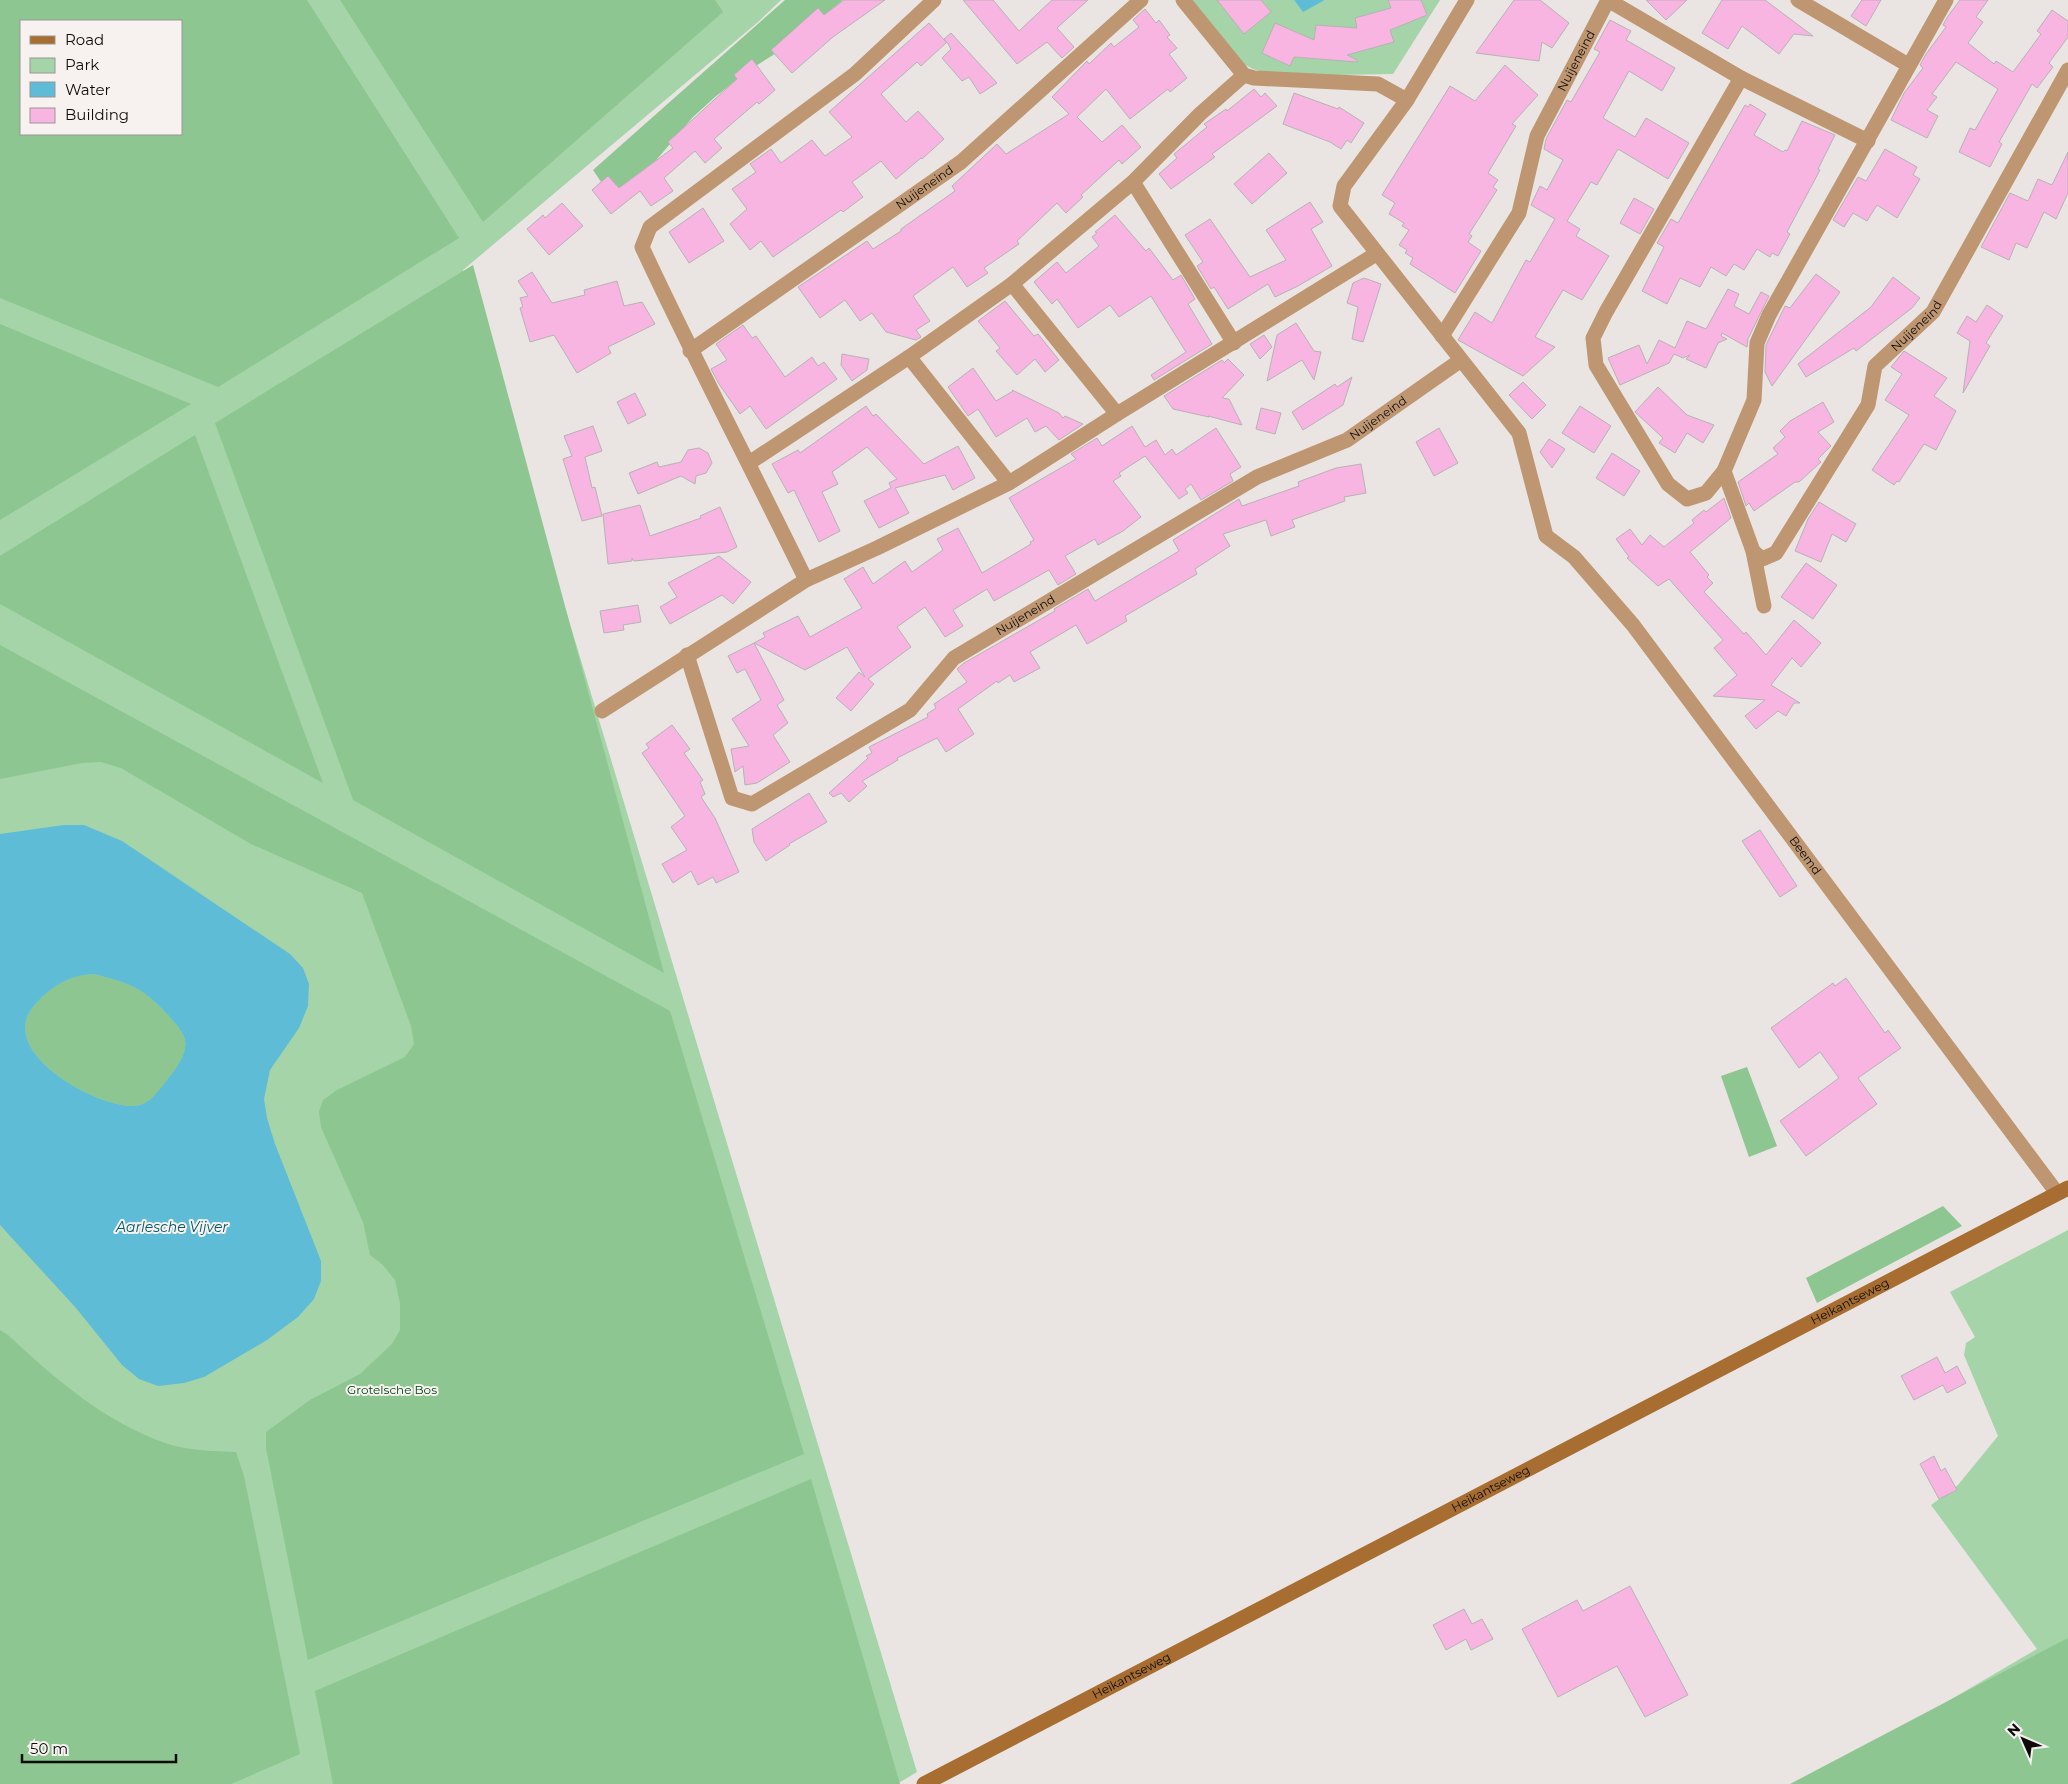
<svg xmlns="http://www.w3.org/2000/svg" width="2068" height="1784" font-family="Montserrat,sans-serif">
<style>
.green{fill:#a4d4a7;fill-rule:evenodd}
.forest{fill:#8dc691;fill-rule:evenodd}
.water{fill:#5fbcd6;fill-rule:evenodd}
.building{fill:#f8b5e1;stroke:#b7b2b5}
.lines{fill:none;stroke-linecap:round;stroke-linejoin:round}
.street{stroke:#be9671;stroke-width:15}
.secondary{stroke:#a76d31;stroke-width:15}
.labels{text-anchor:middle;stroke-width:4;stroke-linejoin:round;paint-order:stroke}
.street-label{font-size:12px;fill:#0d0c0b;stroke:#f7f2ef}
.park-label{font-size:12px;fill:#004312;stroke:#f7f2ef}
.water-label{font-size:14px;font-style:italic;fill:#025769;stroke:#f7f2ef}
</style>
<rect width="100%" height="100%" fill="#eae5e2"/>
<g class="green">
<path d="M0,0H781L758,22L463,270L917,1772L897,1784H0ZM21,21H181V134H21Z"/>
<polygon points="1188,0 1294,0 1303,11 1325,0 1440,0 1393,74 1274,76 1253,69 1236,60"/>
<polygon points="2068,1230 2068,1784 1791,1784 1914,1721 2037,1649 1931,1505 1958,1485 1998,1436 1964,1355 1966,1343 1975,1337 1950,1292"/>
</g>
<g class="forest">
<path d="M0,0H307L459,238L218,387L0,298ZM21,21H181V134H21Z"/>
<polygon points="340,0 715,0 723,12 483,222"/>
<polygon points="785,0 843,0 792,43 748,71 715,97 693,117 640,179 612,198 593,170"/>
<polygon points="473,265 664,973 353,800 215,423"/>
<polygon points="0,324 191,404 0,520"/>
<polygon points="195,435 323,783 0,604 0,556"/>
<polygon points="0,645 670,1011 804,1454 308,1660 266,1448 266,1432 310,1400 360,1374 392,1344 400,1330 400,1303 395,1280 382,1264 370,1255 363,1222 321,1127 319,1112 323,1100 337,1090 405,1057 414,1044 411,1026 362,893 251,844 121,768 101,762 82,763 0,779"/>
<path d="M94,974C131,984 141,986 168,1015C174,1022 183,1031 185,1040C188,1056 172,1073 164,1084C157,1094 148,1105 135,1106C101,1108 16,1063 26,1021C28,1011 36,1003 43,996C59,982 73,975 94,974Z"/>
<polygon points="1747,1067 1777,1146 1749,1157 1721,1076"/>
<polygon points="1943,1206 1962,1226 1817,1303 1806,1278"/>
<path d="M0,1330L8,1335C55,1379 106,1423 168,1444C190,1451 214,1451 236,1452L244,1476L300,1754L231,1784H0Z"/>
<polygon points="811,1479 900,1784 333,1784 315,1691"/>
<polygon points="2068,1638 2068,1784 1790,1784 2039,1653"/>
</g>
<g class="water">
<polygon points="1294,0 1325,0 1303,12"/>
<path d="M64,825H84L122,841L290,954L303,968L309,984L308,1006L299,1028L270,1070L264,1099L267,1118L275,1144L321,1261V1281L314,1299L298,1317L267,1340L204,1377L184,1383L158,1386L139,1379L122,1365L76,1308L0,1225V834ZM94,974C131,984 141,986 168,1015C174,1022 183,1031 185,1040C188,1056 172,1073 164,1084C156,1094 148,1105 135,1106C101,1108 16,1063 26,1021C28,1011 36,1003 43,996C59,982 73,975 94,974Z"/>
</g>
<g class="building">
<polygon points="844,0 885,0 833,37 792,73 771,50 818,8 824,15"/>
<polygon points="963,0 993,0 1019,31 1052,0 1088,0 1057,28 1074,47 1062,58 1047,42 1017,64"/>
<polygon points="1217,0 1261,0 1271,12 1244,34"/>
<polygon points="1388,0 1421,0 1427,15 1390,30 1394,42 1347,55 1357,60 1357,62 1294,57 1290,66 1262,53 1275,23 1314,40 1316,25 1357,28 1355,18 1391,8"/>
<polygon points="1514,0 1540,0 1569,23 1552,48 1542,42 1539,61 1476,53"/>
<polygon points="1646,0 1687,0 1666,20"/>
<polygon points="1722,0 1765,0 1813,36 1794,34 1779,54 1742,26 1728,49 1702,33"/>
<polygon points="1862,0 1881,0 1866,26 1851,16"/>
<polygon points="1960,0 1988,0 1976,17 1983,22 1968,43 1994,64 1996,61 2013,72 2041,34 2037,31 2052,10 2068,21 2068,37 2049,63 2053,67 2037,88 2032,84 1999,142 2002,144 1990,167 1959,152 1970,128 1975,130 1998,89 1956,62 1932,94 1937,97 1927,110 1938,116 1927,138 1891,120 1904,93 1923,68 1920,65 1926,54 1946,27 1943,25 1948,16"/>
<polygon points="1145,9 1156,23 1159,20 1170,35 1167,37 1177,48 1169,54 1187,78 1170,92 1168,89 1130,119 1106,89 1077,117 1102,142 1122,125 1141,147 1122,164 1119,160 1081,195 1083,197 1066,213 1057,203 1017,241 1019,244 984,268 988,273 967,287 953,267 913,296 930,321 916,330 921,337 916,340 886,332 872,313 860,321 845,300 820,318 798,287 867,241 873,249 901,231 901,229 955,191 952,186 997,144 1006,154 1069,114 1052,97 1087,61 1089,64 1111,43 1114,47 1139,27 1133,20"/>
<polygon points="1610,20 1631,31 1626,40 1675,68 1662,91 1629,71 1603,118 1635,137 1646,118 1689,143 1668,179 1618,149 1597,185 1591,182 1567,221 1580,229 1576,236 1609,256 1582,300 1563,290 1535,337 1555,347 1523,376 1458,340 1475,312 1492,323 1526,260 1530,262 1555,219 1531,205 1540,186 1547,190 1563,160 1544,149 1546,139 1567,100 1571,102 1600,52 1594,49"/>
<polygon points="929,23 946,42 944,39 951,33 997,83 980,94 969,77 962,81 942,58 951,49 947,42 921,66 917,62 881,94 906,122 918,111 944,139 922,159 921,158 896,179 881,161 852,182 863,197 843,212 841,210 773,257 761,241 750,250 730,224 747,209 732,189 756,172 750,164 771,149 781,163 812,140 825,156 852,137 829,112"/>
<polygon points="752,59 775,90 759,104 757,102 714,139 722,148 705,163 695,151 664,178 673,191 651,206 640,191 611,214 592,190 608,176 619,188 673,148 668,142 737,79 734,75"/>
<polygon points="1505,65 1538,95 1512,124 1516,126 1488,173 1498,180 1493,187 1497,190 1469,234 1472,236 1468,242 1481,251 1455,293 1410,264 1413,258 1405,253 1407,250 1399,245 1409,230 1402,226 1404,223 1389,214 1395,203 1382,195 1450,86 1475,101"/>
<polygon points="1254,89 1261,97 1265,93 1277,106 1212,154 1215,157 1171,189 1159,174 1177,158 1174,154 1207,127 1204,124 1226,109 1227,111"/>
<polygon points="1294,93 1338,109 1339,107 1364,123 1351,143 1347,140 1341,149 1330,142 1283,124"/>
<polygon points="1750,104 1766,114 1754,135 1783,152 1785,150 1787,151 1802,121 1835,135 1818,169 1820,170 1787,232 1790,234 1778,256 1772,253 1770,257 1757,249 1744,270 1734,264 1726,276 1711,267 1700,287 1680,278 1667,304 1642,291 1664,247 1657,243 1671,219 1678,223 1745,105 1748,107"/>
<polygon points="1885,149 1917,167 1913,175 1920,179 1897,218 1877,205 1867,221 1853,213 1844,227 1833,220 1858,177 1866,181"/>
<polygon points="2068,152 2068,193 2056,219 2044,212 2027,248 2016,243 2009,260 1981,247 2010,193 2028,201 2038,179 2052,185"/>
<polygon points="1269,153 1287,173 1252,204 1234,184"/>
<polygon points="1634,198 1654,209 1640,234 1620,223"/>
<polygon points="1310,202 1323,222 1311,229 1332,266 1298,286 1275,297 1268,284 1228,309 1214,287 1211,289 1197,266 1203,262 1185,235 1210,219 1250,277 1286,260 1266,230"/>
<polygon points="562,203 583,226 549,255 527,229 543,215 545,218"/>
<polygon points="703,208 724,241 689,263 669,232"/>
<polygon points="1115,215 1146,251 1149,248 1173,280 1181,275 1195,299 1188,304 1212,344 1154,380 1151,375 1186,352 1151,296 1119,317 1110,305 1078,328 1057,299 1052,304 1034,282 1057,262 1066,273 1099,246 1092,237 1097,233 1095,232"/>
<polygon points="532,272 552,303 585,295 584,290 617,281 624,306 642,302 655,324 608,347 611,353 577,373 554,335 530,342 520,308 523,307 520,298 528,296 518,281"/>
<polygon points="1816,274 1840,292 1772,386 1765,372 1766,345 1785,306 1790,308"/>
<polygon points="1893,277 1920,298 1912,308 1856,351 1854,348 1806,377 1798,364 1871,307"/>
<polygon points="1364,278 1381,284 1363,342 1352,339 1358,307 1347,303 1353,283"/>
<polygon points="1728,289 1739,294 1734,306 1749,314 1761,292 1769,296 1748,339 1747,347 1722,333 1721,336 1727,339 1718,343 1706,368 1686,359 1690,355 1683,358 1674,354 1669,363 1620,385 1608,358 1639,345 1647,364 1659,340 1675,348 1687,321 1706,329"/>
<polygon points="1005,301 1034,336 1038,334 1059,360 1045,372 1035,359 1017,375 996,351 1000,348 978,321"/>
<polygon points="1987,305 2003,316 1986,343 1990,346 1963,393 1970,341 1957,333 1967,316 1976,322"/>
<polygon points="1296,323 1314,351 1321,352 1314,380 1302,360 1267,381 1277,335"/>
<polygon points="743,325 752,338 756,336 785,377 812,357 818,366 824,362 837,379 766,429 750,406 740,414 719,384 711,369 727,360 716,344"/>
<polygon points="1264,335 1272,347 1260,359 1250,344"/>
<polygon points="1904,351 1947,378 1934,396 1956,411 1936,450 1924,444 1899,482 1897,481 1894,485 1872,470 1909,415 1885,400 1902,374 1891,367"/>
<polygon points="842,354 869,359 867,370 852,381 841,365"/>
<polygon points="1228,359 1244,375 1222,398 1229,399 1242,425 1208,416 1209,417 1173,409 1164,396 1222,360 1224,363"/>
<polygon points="973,368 996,401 1013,391 1012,390 1059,413 1063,418 1065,416 1083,424 1059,440 1046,426 1035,432 1027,418 996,437 978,409 968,416 948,387"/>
<polygon points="1352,377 1343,405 1303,430 1292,412 1335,384 1337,387"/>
<polygon points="1523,382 1546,405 1532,419 1509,395"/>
<polygon points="1658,387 1687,415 1714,425 1703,443 1687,433 1675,453 1659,443 1663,438 1635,412"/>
<polygon points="635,393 646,415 628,424 617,402"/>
<polygon points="1823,402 1834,422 1818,432 1831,446 1818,459 1821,462 1799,482 1795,482 1754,511 1749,503 1746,506 1738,482 1778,454 1773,448 1785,437 1780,431 1790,421"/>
<polygon points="866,406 873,416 876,414 924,464 958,446 975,478 953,490 945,475 895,488 909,513 879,528 864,501 891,488 889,483 897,479 867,447 832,472 838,484 822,492 840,531 819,542 794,490 788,493 772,464 798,450 800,453"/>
<polygon points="1580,406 1611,426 1594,453 1562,433"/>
<polygon points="1261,408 1281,413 1275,434 1256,429"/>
<polygon points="593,426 602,451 585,457 592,488 595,487 602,516 582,521 563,459 572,456 564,436"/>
<polygon points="1132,426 1145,447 1156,440 1165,455 1172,449 1176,455 1216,428 1241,467 1230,474 1233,481 1201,500 1191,484 1185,489 1188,493 1179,499 1145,456 1119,473 1121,476 1113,481 1141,517 1123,531 1098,545 1095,539 1065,556 1076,574 1058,585 1049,570 994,601 987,589 953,610 963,626 945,637 925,607 897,627 911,647 868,679 874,684 851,711 836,698 859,672 865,677 847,647 805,670 754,643 765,637 763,633 798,616 810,637 862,608 844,579 863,567 873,584 905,561 912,572 943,550 937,539 958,528 982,573 1031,544 1030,542 1034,540 1009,498 1076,459 1071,454 1097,438 1102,446"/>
<polygon points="1439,428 1458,463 1434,476 1416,442"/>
<polygon points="1549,439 1565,449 1552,468 1540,452"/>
<polygon points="699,448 708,453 712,463 706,473 696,476 695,484 681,476 638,494 629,473 657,462 659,467 681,462 688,450"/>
<polygon points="1612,453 1640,471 1624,496 1596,478"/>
<polygon points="1361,464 1366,493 1344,497 1345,501 1292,520 1295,527 1271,536 1266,520 1223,534 1230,546 1195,569 1197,574 1125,616 1127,621 1087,644 1076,625 1030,652 1040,668 1014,682 1010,675 998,683 997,681 958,709 974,734 946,752 937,738 897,758 898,760 862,781 867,786 849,802 841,793 833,797 829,793 868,758 866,756 872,753 869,747 928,717 927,714 936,708 934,704 967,682 957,669 964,663 1055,611 1054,609 1088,589 1095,601 1179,551 1173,540 1239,499 1242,506 1299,486 1298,482 1336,468"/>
<polygon points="1724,498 1731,518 1690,552 1709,575 1707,577 1713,583 1704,592 1744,634 1746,632 1766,655 1794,620 1821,643 1801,667 1792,658 1771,685 1800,703 1794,703 1786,716 1778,711 1756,729 1745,716 1765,700 1713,696 1737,675 1714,648 1723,640 1669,579 1658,586 1627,558 1629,557 1616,539 1630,529 1642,545 1650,535 1664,547 1694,523 1692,520 1704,510 1706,512"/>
<polygon points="1819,502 1856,524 1846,542 1832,534 1821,562 1795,551 1808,519"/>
<polygon points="640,505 650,536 701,518 700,516 720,507 737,547 727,552 634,561 632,558 632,561 608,564 603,514"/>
<polygon points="719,556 751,582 733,604 722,595 670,624 660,607 677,597 668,583"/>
<polygon points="1806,563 1837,585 1813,619 1781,597"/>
<polygon points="638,605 641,622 623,625 624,630 604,633 600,611"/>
<polygon points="754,643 784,700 777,705 788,723 773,735 790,762 757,783 745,785 743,766 735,772 731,749 749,746 732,719 761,700 745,669 737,673 728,656"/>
<polygon points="672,725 690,749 684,753 703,780 700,782 705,794 701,797 715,818 739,872 716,883 713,877 698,885 691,871 673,883 662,864 687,850 671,827 685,816 642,753 649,748 646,744"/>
<polygon points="809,793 827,822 789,844 790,845 766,861 754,842 752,829"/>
<polygon points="1760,830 1797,886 1780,897 1742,841"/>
<polygon points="1846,978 1885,1033 1888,1030 1901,1048 1858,1078 1877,1104 1806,1156 1780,1121 1839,1078 1820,1052 1799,1068 1771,1028 1833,983 1835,986"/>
<polygon points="1937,1357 1945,1373 1957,1366 1966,1383 1947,1393 1943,1385 1914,1400 1901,1376"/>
<polygon points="1934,1456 1941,1471 1945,1468 1957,1490 1939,1499 1920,1464"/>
<polygon points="1630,1586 1688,1695 1645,1717 1617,1666 1558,1697 1522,1629 1577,1600 1583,1611"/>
<polygon points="1464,1609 1472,1624 1482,1619 1493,1639 1471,1650 1466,1639 1446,1650 1433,1625"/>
</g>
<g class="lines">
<g class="street">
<polyline points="1183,0 1244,75 1254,78 1378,84 1407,100"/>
<path id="s1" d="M1467,0L1407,100L1344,186L1340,206L1519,433L1546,536L1574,557L1633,625L2057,1193"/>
<polyline points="1608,0 1741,78 1868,141"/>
<polyline points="1798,0 1908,65"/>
<polyline points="1741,78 1606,312 1593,338 1596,365 1668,484 1687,499 1706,493 1724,471 1754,400 1757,343 1769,315 1946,0"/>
<polyline points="1133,182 1234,343"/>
<polyline points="1012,284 1117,414"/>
<path id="s2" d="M1442,336L1519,213L1537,136L1608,0"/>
<path id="s3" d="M690,351L961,162L1141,0"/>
<polyline points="909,357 1009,483"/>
<polyline points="749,463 909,357 1012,284 1133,182 1200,114 1244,75"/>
<path id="s4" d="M1724,471L1753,551L1762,559L1776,553L1868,405L1875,366L1933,312L2068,70"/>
<polyline points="1753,551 1764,606"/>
<path d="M806,580C752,469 694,359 642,247L650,227L855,74L934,0"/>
<path id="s5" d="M687,655L732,798L752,804L910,710L954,658L1257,477L1347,440L1461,360"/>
<polyline points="602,711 806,580 877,548 1009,483 1117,414 1376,254"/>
</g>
<path class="secondary" id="s6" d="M924,1784L2068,1188"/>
</g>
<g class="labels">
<g class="street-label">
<text dy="4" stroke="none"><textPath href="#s2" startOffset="309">Nuijeneind</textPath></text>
<text dy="4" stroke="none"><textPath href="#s3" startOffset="286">Nuijeneind</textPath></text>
<text dy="4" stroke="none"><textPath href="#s4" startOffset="384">Nuijeneind</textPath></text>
<text dy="4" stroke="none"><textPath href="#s5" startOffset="911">Nuijeneind</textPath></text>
<text dy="4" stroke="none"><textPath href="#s5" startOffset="506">Nuijeneind</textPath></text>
<text dy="4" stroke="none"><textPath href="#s1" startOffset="1052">Beemd</textPath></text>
<text dy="4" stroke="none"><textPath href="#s6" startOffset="1044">Heikantseweg</textPath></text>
<text dy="4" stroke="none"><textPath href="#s6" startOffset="639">Heikantseweg</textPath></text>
<text dy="4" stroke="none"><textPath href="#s6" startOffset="234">Heikantseweg</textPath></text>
</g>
<g class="park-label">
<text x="392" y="1394">Grotelsche Bos</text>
</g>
<g class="water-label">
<text x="172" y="1232">Aarlesche Vijver</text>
</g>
</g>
<rect x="20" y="20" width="162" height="115" fill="#f7f2ef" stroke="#999694"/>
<rect x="30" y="36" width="25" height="8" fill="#a76d31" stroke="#999694"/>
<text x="65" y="45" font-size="15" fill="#0d0c0b">Road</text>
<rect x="30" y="58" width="25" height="15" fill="#a4d4a7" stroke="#999694"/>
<text x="65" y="70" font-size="15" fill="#0d0c0b">Park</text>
<rect x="30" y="82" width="25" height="15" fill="#5fbcd6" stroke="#999694"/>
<text x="65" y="95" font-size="15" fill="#0d0c0b">Water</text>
<rect x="30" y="108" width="25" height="15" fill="#f8b5e1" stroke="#999694"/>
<text x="65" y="120" font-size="15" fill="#0d0c0b">Building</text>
<g transform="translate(2023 1739) rotate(315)" stroke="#f7f2ef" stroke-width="4" paint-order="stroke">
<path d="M0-4L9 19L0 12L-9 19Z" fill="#0d0c0b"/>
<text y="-8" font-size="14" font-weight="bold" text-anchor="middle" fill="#0d0c0b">N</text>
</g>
<path d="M22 1754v8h154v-8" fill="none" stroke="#0d0c0b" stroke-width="2.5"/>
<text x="30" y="1754" font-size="15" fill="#0d0c0b" stroke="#f7f2ef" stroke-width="4" paint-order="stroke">50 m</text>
</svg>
